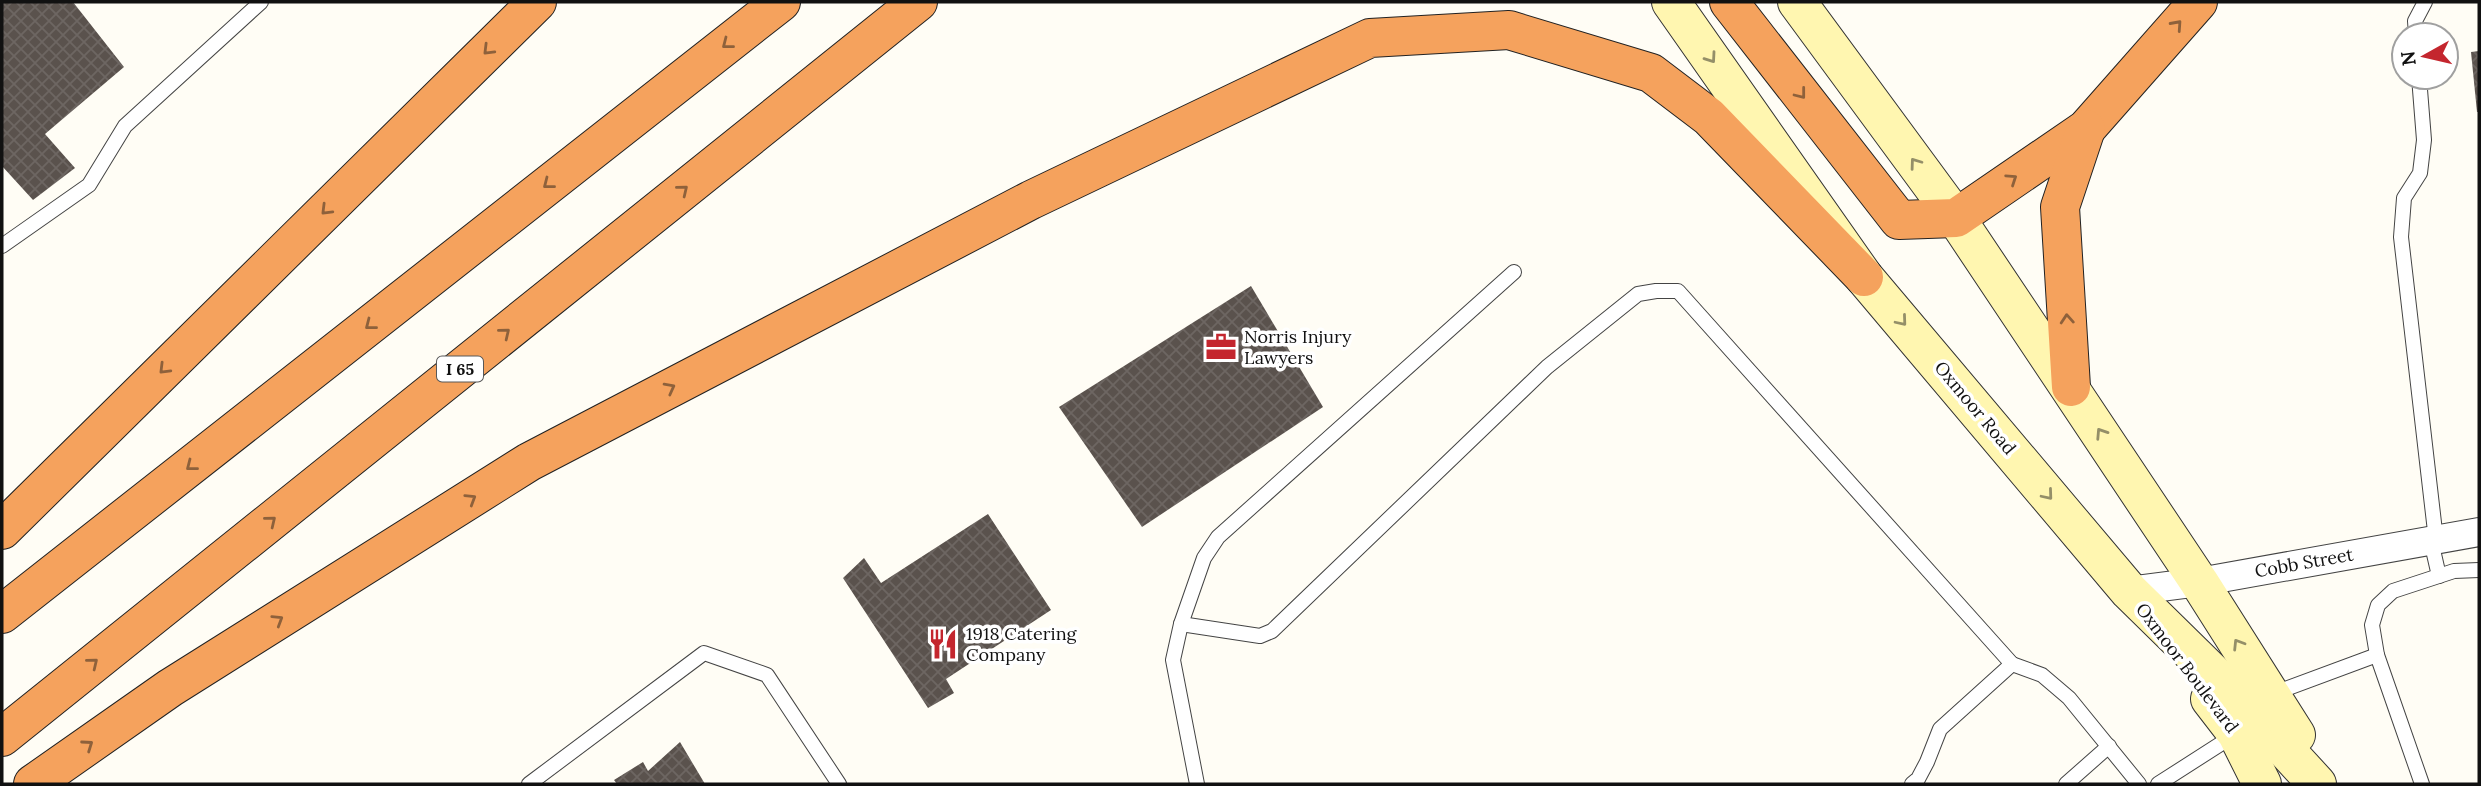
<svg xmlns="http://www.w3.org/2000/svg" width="2481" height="786" font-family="Lora,serif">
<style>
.building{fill:url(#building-cross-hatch)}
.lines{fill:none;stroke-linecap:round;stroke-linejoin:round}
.lane-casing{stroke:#444;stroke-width:16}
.street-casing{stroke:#444;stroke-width:30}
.secondary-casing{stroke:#333;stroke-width:40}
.highway-casing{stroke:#222;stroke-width:40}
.lane{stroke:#fff;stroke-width:14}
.street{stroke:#fff;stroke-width:28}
.secondary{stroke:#fff6b0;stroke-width:38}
.highway{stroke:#f5a25d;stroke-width:38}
.oneway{stroke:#8e613b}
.oneway2{stroke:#948f68}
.labels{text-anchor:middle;stroke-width:7;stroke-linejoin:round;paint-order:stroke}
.shield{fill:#fff;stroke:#585858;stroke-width:2}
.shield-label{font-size:16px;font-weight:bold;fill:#111}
.poi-label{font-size:18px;fill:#111;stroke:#fff;text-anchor:start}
.street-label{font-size:18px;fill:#111;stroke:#fff}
</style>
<defs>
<pattern id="building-cross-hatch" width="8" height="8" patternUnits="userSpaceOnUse" patternTransform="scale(1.75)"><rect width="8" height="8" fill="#5a524d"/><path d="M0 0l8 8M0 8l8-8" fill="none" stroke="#6d6662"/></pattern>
</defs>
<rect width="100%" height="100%" fill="#fffdf5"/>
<g class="building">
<polygon points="2,2 73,2 124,67 45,134 75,168 33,200 2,166"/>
<polygon points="2479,51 2479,112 2477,112 2471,52"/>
<polygon points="1251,286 1323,407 1142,527 1059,407"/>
<polygon points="988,514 1051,610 946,679 954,693 928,708 843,578 864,558 881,583"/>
<polygon points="680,742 705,784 617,784 614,780 643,762 648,771"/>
</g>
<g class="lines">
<g class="lane-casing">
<g id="lane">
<polyline points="2416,35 2415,21 2425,2"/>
<polyline points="2419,77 2424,140 2420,173 2404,198 2401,237 2436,540"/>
<polyline points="2,246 89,185 125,126 261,2"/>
<polyline points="2431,541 2439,576"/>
<polyline points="1181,624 1260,636 1272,631 1547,367 1638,294 1656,291 1678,291 2012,664 1940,729 1927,762 1918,779 1912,784"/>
<polyline points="2012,664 2042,675 2069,698 2139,784"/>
<polyline points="2272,694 2377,655"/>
<polyline points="529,784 704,653 767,675 839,784"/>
<polyline points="1197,784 1173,660 1181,624 1204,558 1218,537 1514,272"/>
<polyline points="2066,784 2109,746"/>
<polyline points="2158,784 2236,734"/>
<polyline points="2422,784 2377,655 2372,625 2378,605 2393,591 2454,571 2479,570"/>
</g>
</g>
<g class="street-casing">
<polyline id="street" points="2129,591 2199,582 2479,532"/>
</g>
<g class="secondary-casing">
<g id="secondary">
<polyline points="1671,2 1864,277 2129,591 2238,698 2317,784"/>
<polyline points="1797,2 1956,218 2199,582 2296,735"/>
<polyline points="2210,699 2237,734 2262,784"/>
</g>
</g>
<g class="highway-casing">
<g id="highway">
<polyline points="1729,2 1899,220 1956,218 2086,129 2198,2"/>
<polyline points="2071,387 2060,207 2086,129"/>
<polyline points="2,530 537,2"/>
<polyline points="2,614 781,2"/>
<polyline points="2,737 918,2"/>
<polyline points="33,784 170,688 529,462 1031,200 1370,38 1509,30 1651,73 1709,117 1864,277"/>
</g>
</g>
<use href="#lane" class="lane"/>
<use href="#street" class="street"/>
<use href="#secondary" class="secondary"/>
<use href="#highway" class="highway"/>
</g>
<defs><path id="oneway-chevron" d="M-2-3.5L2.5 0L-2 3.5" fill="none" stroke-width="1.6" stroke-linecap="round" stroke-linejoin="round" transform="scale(1.75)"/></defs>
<g class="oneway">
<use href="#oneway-chevron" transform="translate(2177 25) rotate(-48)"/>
<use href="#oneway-chevron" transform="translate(727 44) rotate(142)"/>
<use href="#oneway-chevron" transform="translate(488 50) rotate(135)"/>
<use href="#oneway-chevron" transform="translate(1801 94) rotate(52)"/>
<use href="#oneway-chevron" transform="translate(2012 179) rotate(-34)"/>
<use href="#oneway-chevron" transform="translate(548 184) rotate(142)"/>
<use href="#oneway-chevron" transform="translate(683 190) rotate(-39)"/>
<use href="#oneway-chevron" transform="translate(326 210) rotate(135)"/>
<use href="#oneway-chevron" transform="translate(2067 319) rotate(-94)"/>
<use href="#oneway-chevron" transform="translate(370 325) rotate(142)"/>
<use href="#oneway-chevron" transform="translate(505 333) rotate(-39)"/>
<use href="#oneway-chevron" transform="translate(164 369) rotate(135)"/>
<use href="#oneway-chevron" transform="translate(670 388) rotate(-28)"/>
<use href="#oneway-chevron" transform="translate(191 466) rotate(142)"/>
<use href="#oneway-chevron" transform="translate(471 499) rotate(-32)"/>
<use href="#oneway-chevron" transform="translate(271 521) rotate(-39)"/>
<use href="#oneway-chevron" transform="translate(278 620) rotate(-32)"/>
<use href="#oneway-chevron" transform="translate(93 663) rotate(-39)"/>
<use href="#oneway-chevron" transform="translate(88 745) rotate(-35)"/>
</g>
<g class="oneway2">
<use href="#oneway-chevron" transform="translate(1711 58) rotate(55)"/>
<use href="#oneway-chevron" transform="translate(1915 163) rotate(-126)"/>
<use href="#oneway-chevron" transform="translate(1902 321) rotate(50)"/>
<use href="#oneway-chevron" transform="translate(2101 433) rotate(-123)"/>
<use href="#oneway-chevron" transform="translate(2048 495) rotate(50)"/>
<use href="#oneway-chevron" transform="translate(2238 644) rotate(-122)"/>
</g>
<defs>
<g id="office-bare" transform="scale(2.415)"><path d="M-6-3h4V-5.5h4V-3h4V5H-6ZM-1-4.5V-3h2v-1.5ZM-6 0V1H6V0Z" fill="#c4262e" stroke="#fff" stroke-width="2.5" paint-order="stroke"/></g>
<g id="restaurant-bare" transform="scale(2.415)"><path d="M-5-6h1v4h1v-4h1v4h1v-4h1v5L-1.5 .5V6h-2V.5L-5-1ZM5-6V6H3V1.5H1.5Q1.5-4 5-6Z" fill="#c4262e" stroke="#fff" stroke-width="2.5" paint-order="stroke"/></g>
</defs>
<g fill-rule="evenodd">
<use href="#office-bare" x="1221" y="347"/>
<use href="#restaurant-bare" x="943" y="644"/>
</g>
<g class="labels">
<rect class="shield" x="437" y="356.5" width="46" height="25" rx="5"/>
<g class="shield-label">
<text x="460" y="375">I 65</text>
</g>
<g class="poi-label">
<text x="1244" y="343">Norris Injury<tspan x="1244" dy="21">Lawyers</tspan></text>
<text x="966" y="640">1918 Catering<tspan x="966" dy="21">Company</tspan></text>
</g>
<g class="street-label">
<text transform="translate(1975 408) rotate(50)" y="6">Oxmoor Road</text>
<text transform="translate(2304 563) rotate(-10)" y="6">Cobb Street</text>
<text transform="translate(2187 668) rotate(53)" y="6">Oxmoor Boulevard</text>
</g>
</g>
<rect width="2481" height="786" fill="none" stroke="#111111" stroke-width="7"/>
<g transform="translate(2425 56) rotate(262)"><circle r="33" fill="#ffffff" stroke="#a0a0a0" stroke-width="2"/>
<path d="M0-5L12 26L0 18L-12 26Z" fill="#c4262e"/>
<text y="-10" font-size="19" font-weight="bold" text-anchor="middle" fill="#111111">N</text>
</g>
</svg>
